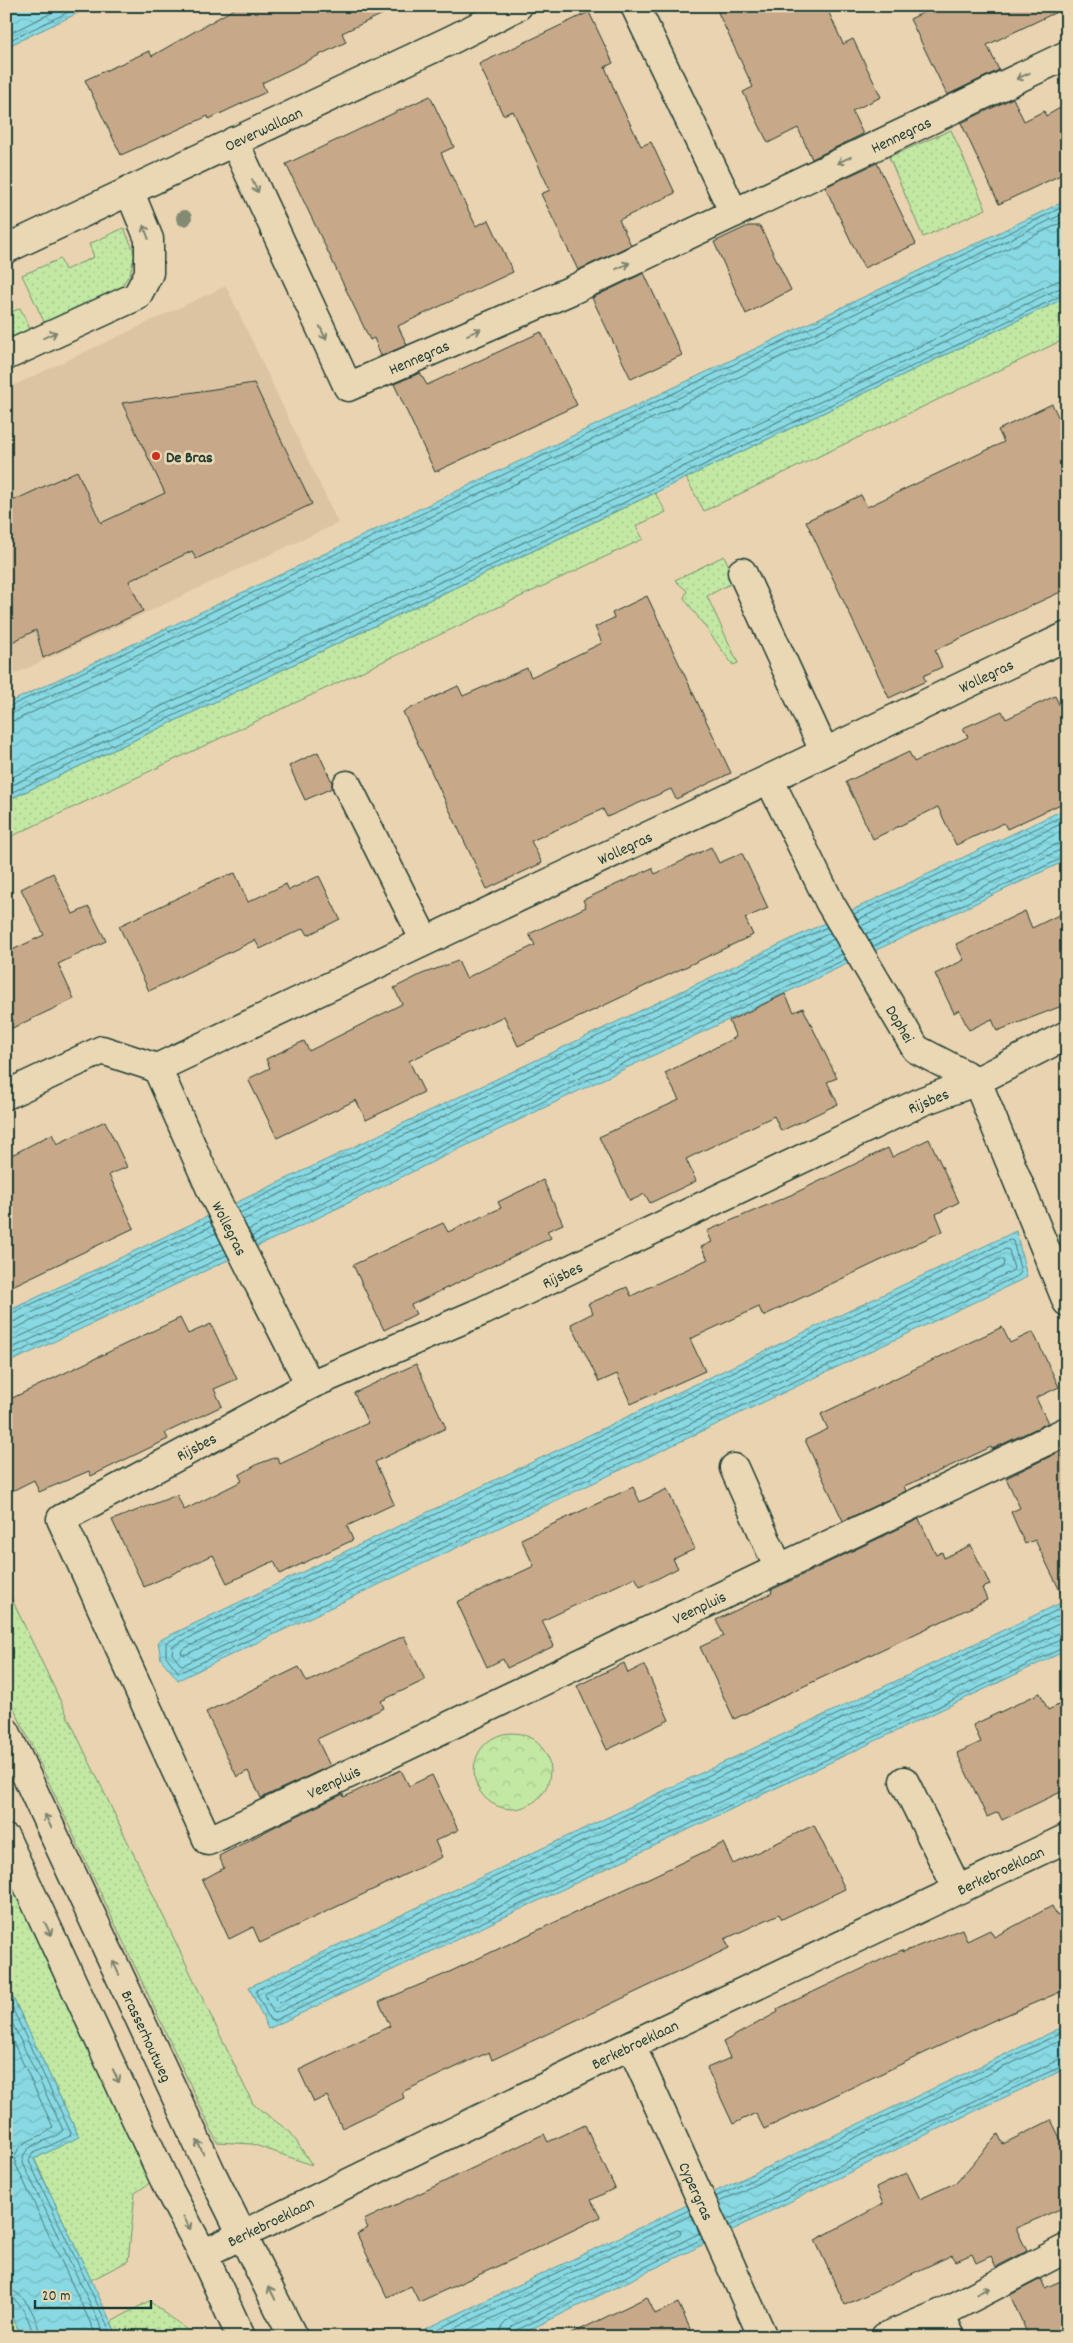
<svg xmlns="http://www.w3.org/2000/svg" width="1073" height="2343" font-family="Dekko,sans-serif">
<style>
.built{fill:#dcc3a2}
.grass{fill:url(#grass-dots);stroke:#70926c}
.park{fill:url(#park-crowns);stroke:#70926c}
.water{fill:url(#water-waves);stroke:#5e9b9d}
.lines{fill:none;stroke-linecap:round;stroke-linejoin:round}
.shore{stroke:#497b7a;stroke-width:1}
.building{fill:#c7a989;stroke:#1f3d34}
.minor-casing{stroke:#1f3d34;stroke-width:31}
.major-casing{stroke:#1f3d34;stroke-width:31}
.minor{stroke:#ead8b5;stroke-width:28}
.major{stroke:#ead8b5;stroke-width:28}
.tree{fill:#838a72}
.oneway{stroke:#7a836e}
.poi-dot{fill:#c8321e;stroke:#ead8b5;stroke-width:2}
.labels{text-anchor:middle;stroke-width:5;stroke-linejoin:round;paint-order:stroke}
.street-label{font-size:16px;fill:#1f3d34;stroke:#ead8b5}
.poi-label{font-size:16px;font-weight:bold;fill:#1f3d34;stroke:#ead8b5;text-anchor:start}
</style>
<defs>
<pattern id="grass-dots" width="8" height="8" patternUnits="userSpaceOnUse" patternTransform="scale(1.25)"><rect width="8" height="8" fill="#c2e8a3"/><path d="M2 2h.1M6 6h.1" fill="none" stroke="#a6c88d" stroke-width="1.8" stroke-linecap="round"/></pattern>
<pattern id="park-crowns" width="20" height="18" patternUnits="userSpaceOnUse" patternTransform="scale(1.25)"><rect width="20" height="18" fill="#c2e8a3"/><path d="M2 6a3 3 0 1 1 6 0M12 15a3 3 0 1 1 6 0" fill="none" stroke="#a6c88d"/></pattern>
<pattern id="water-waves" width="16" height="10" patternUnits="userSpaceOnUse" patternTransform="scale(1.25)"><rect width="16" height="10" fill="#88d9e3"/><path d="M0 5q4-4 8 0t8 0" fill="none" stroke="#75bbc3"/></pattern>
</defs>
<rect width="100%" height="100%" fill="#ead3b0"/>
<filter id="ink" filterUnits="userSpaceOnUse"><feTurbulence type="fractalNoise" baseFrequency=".02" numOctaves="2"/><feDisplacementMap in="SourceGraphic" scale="10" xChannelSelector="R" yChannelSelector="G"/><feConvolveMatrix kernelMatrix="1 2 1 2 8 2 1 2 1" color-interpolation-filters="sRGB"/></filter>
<g filter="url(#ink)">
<polygon class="built" points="226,286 338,523 6,678 6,389"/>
<g class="grass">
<polygon points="951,130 986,209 923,237 889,157"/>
<polygon points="124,228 135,254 130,274 116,294 47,328 22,275 60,259 65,270 94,257 89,244"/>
<polygon points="1067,297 1067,338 704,511 686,478"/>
<polygon points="20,308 33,335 6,347 6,315"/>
<polygon points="655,493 666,512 636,526 643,539 6,839 6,801"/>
<polygon points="724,556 732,572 727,575 732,583 707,596 738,663 733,665 684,598 687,591 675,580"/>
<polygon points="6,1587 253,2104 291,2133 312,2165 252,2144 217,2142 6,1691"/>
<polygon points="6,1866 154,2180 135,2193 128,2261 91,2280 34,2158 79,2137 6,1983"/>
<polygon points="149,2301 197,2337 118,2337 111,2322"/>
<polygon points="6,2303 22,2337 6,2337"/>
</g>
<circle class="park" cx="512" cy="1771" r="38"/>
<g class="water">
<polygon points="6,6 93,6 6,47"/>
<polygon points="1067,200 1067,297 6,801 6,704 415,511"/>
<polygon points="1067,808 1067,860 601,1080 305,1224 6,1364 6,1312"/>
<polygon points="1016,1231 1027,1277 178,1680 161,1659 158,1641"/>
<polygon points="1067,1600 1067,1650 268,2029 249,1987"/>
<polygon points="6,1983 79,2137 34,2159 118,2337 22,2337 6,2303"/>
<polygon points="1067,2025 1067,2068 954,2121 515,2337 413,2335"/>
</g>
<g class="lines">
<g class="shore">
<polyline points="6,35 66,6"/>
<polyline points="6,42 81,6"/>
<polyline points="6,708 417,516 1067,205"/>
<polyline points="6,715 13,713 420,522 1067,212"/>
<polyline points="6,722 16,720 423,528 1067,220"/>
<polyline points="6,780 1057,281 1067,279"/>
<polyline points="6,788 1060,288 1067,286"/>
<polyline points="6,795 1067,293"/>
<polyline points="854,914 1067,814"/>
<polyline points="857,920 1067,821"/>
<polyline points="861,926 1067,829"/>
<polyline points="866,934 1057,844 1067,842"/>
<polyline points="870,941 1060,850 1067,849"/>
<polyline points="873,946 1067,856"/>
<polyline points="237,1208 827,927"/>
<polyline points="240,1213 830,933"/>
<polyline points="243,1220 834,939"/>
<polyline points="248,1230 593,1063 839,947"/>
<polyline points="251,1237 596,1070 842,954"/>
<polygon points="1010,1240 1013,1241 1021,1272 1019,1275 181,1672 178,1672 166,1656 166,1643"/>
<polyline points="254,1242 598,1075 846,959"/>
<polygon points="1006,1249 1009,1250 1014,1269 1012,1271 183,1665 180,1664 172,1654 173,1646"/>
<polygon points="1001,1259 1004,1261 1003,1267 185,1655 181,1653 182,1650"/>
<polyline points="6,1316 210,1221"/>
<polyline points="6,1323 13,1322 212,1226"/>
<polyline points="6,1330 16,1328 216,1233"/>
<polyline points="6,1343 221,1243"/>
<polyline points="6,1351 224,1249"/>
<polyline points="6,1358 227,1255"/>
<polyline points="1066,1606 258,1989 256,1992 270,2020 273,2021 1067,1646"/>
<polyline points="1067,1612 266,1992 265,1995 273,2012 276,2013 1060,1640 1067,1639"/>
<polyline points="1067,1620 276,1995 275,1999 279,2003 1057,1634 1067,1632"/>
<polyline points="6,1995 71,2133 70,2136 32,2154 29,2161 113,2337"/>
<path d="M6,2010L63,2130C53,2143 21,2141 23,2163L106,2337"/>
<path d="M6,2027L53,2127C41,2141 11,2138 16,2165L97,2337"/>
<polyline points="716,2197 1067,2030"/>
<polyline points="719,2202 1067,2037"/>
<polyline points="727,2220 1060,2059 1067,2058"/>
<polyline points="729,2226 952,2116 1067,2064"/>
<path d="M6,2289C24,2290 39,2320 40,2337"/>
<path d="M6,2296C20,2297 32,2324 33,2337"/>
<polyline points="421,2337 689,2210"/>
<polyline points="436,2337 692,2215"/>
<polyline points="453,2337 677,2230 681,2231 680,2235 510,2318 502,2326 500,2337"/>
<polyline points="508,2337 509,2330 514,2325 700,2233"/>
<polyline points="514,2337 517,2330 702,2239"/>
</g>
</g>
<g class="building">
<polygon points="239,6 400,6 342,33 346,42 262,83 266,92 209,119 208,116 121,155 85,80 149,51 152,56"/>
<polygon points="715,6 826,6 843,44 853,39 881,97 852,111 863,134 812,159 798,128 768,143 743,92 753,87"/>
<polygon points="937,6 1067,6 1067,7 987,45 999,70 947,95 910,19"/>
<polygon points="589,12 613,63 605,67 619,101 641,146 651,142 675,193 619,220 631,245 578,270 541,194 550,190 527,141 513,111 503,115 479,64"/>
<polygon points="430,96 454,147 441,153 455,183 476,226 489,220 513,272 398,326 407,345 381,356 374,338 370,340 286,164"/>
<polygon points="1013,98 1024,121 1044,111 1046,116 1067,104 1067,172 999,204 961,123"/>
<polygon points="877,163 916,244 864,268 825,187"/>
<polygon points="748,226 760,226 791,290 746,314 714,242"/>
<polygon points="644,273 682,355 631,379 592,298"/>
<polygon points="541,332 577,405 435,472 394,384 420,373 427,385"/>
<polygon points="254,383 312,504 196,559 192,551 129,581 143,611 43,658 36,630 6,645 6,504 77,471 101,523 165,493 122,403"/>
<polygon points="1052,404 1067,435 1067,589 935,650 942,667 923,676 926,681 889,698 806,521 861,495 867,507 1004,442 998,430"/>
<polygon points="647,596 731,773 676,799 671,789 607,817 603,809 531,841 542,863 487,889 403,712 458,686 463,696 527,668 531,677 602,643 595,627 614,618 612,613"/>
<polygon points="1055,696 1067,721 1067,801 1007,829 1004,823 956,845 938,807 873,839 846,782 909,752 914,762 968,737 963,728 1002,711 1006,719"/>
<polygon points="318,752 332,782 332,788 305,800 289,766"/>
<polygon points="711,847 719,863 742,853 768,908 745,918 753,935 518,1046 504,1016 409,1061 424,1092 366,1120 356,1100 277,1138 248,1079 270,1068 266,1059 304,1041 309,1051 402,1004 394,988 422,974 458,961 466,978 535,945 529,934 586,907 583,900 652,868 655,874"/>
<polygon points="53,873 73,914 89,907 106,941 58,964 74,999 6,1031 6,953 44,935 21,889"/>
<polygon points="235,873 248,902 286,884 289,890 319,876 340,919 308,935 304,928 260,949 255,940 149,991 119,926 217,879"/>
<polygon points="1025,911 1032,928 1067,911 1067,1004 997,1031 992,1019 969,1030 959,1010 954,1013 935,974 964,960 956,944"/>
<polygon points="785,994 794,1012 803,1008 837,1078 827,1082 838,1104 781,1131 774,1116 686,1159 696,1181 650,1203 645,1194 630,1201 599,1137 679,1100 665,1073 736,1037 729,1021"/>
<polygon points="105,1121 127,1167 109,1175 134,1228 6,1289 6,1158 52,1134 57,1144"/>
<polygon points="929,1139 959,1202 936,1214 943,1231 763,1316 759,1307 690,1339 705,1371 631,1404 617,1374 599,1382 571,1324 593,1313 588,1304 627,1287 631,1296 708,1259 701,1247 712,1242 707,1231 793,1194 888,1148 892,1157"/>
<polygon points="543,1180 563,1224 547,1231 551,1238 411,1305 416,1314 384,1330 353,1265 443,1223 448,1232 501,1208 498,1202"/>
<polygon points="180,1318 188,1334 211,1324 237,1379 214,1389 222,1406 165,1433 168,1439 91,1476 89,1471 39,1492 34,1480 6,1494 6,1401"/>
<polygon points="1002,1327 1010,1343 1033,1332 1059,1387 1036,1398 1048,1423 992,1449 991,1447 935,1473 904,1486 906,1491 843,1521 805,1440 828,1429 821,1414"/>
<polygon points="416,1364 446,1428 375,1462 394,1504 347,1526 353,1540 280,1574 274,1561 227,1583 213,1555 144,1587 112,1520 177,1495 184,1510 242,1481 239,1475 258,1464 277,1457 280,1464 368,1423 354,1393"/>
<polygon points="1061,1451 1067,1464 1067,1605 1035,1540 1025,1544 1011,1512 1020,1508 1006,1478"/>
<polygon points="633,1487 640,1502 667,1489 695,1549 673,1559 678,1568 655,1580 640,1586 635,1577 542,1621 554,1646 507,1668 503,1659 487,1667 457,1602 534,1566 521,1539"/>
<polygon points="919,1519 936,1555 942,1552 944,1558 971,1545 990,1585 982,1588 987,1600 734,1719 700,1647 724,1636 716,1620 772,1593 771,1590"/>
<polygon points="404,1636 425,1680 381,1701 384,1708 317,1739 330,1766 261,1798 248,1771 237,1777 206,1712 299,1667 307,1682"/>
<polygon points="624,1663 628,1673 644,1665 669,1720 607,1750 577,1686"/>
<polygon points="1040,1693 1048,1710 1067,1701 1067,1789 1002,1820 998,1812 987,1817 957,1753 981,1742 973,1725"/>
<polygon points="401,1770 409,1786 432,1775 458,1830 435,1841 442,1857 260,1943 253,1927 229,1939 202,1880 224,1868 219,1856 274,1827 343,1794 344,1797"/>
<polygon points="814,1825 845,1889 782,1919 779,1914 725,1939 729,1948 492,2060 489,2052 402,2092 404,2098 342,2128 327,2096 314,2102 299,2070 390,2026 379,2002 443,1975 723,1843 733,1864"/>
<polygon points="1052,1906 1057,1916 1067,1912 1067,1989 990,2022 764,2129 756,2113 733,2124 707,2068 730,2058 723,2042 778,2012 777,2009 902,1950 903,1952 962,1929 967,1941 990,1930 994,1937"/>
<polygon points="1051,2120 1067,2152 1067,2206 1016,2228 1027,2251 996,2267 991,2256 976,2263 972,2254 956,2261 952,2255 845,2305 815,2240 883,2204 876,2188 907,2173 920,2199 957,2182 998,2134 1003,2144"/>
<polygon points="585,2125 615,2188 591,2200 600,2217 518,2257 419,2302 411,2286 387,2297 357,2234 368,2228 364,2220 544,2134 548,2142"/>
<polygon points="1067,2278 1067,2337 1029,2337 1010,2295 1041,2279 1045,2288"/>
<polygon points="647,2297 655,2314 678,2303 694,2337 565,2337"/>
</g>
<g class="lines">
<g class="minor-casing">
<g id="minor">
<polyline points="635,6 734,213"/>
<path id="s1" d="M234,141L348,387L572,290L1067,55"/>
<path id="s2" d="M6,249L451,40L518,6"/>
<polyline points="6,356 137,296 149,273 149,239 129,190"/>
<polyline points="742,572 824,751"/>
<path id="s3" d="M769,779L830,903L916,1049L977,1081L1067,1302"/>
<polyline points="347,785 425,941"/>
<path id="s4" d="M1067,1035L977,1081L923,1101L483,1311L310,1385L61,1519L208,1841L1067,1431"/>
<path id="s5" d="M157,1068L213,1194L310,1385"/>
<path id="s6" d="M6,1095L102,1050L157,1068L769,779L1067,636"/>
<polyline points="734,1468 779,1569"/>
<polyline points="904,1781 957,1888"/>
<path id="s7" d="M631,2045L763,2337"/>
<path id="s8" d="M203,2254L631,2045L1067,1838"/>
<polyline points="940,2314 951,2337"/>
<polyline points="885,2337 940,2314 1067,2248"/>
</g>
</g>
<g class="major-casing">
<g id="major">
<path id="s9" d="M6,1732L212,2174L293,2337"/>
<polyline points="6,1839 169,2190 203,2254 241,2337"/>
</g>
</g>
<use href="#minor" class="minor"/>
<use href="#major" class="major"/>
</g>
<circle class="tree" cx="184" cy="218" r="8"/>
<defs><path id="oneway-shaft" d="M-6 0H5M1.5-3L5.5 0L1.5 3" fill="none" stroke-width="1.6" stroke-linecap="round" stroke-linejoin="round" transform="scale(1.25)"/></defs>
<g class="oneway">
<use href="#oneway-shaft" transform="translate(1023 76) rotate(155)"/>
<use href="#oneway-shaft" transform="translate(844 160) rotate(155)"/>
<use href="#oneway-shaft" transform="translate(255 186) rotate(65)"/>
<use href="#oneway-shaft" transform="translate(146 232) rotate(-111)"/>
<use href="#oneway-shaft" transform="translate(623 266) rotate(-25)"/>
<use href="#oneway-shaft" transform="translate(474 332) rotate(-23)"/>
<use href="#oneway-shaft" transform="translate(323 333) rotate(65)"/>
<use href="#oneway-shaft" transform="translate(50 335) rotate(-24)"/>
<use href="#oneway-shaft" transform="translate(48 1821) rotate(-115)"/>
<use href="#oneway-shaft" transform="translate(48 1929) rotate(65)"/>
<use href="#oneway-shaft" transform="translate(116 1968) rotate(-115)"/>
<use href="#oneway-shaft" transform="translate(116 2076) rotate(65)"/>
<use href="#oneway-shaft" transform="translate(200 2147) rotate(-115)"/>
<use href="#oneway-shaft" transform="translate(187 2223) rotate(62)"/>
<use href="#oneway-shaft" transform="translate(983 2291) rotate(-27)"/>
<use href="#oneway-shaft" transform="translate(272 2293) rotate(-116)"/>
</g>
</g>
<circle class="poi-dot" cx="156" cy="456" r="5"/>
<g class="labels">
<g class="street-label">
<text dy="6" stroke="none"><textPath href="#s2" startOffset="284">Oeverwallaan</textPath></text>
<text dy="6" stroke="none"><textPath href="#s1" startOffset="879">Hennegras</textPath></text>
<text dy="6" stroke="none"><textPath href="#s1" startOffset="348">Hennegras</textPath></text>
<text dy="6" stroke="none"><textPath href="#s6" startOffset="1081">Wollegras</textPath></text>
<text dy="6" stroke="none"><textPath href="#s6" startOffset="681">Wollegras</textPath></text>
<text dy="6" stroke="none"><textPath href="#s3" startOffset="278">Dophei</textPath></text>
<text transform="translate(928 1100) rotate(-23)" y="6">Rijsbes</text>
<text dy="6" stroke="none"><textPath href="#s5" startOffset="176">Wollegras</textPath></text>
<text transform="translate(562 1274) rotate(-25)" y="6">Rijsbes</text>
<text transform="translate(196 1446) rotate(-28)" y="6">Rijsbes</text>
<text dy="6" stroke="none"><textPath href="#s4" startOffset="2015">Veenpluis</textPath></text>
<text dy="6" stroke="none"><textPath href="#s4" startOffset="1610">Veenpluis</textPath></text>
<text dy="6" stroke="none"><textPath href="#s8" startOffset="885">Berkebroeklaan</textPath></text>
<text dy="6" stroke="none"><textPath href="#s9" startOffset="335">Brasserhoutweg</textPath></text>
<text dy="6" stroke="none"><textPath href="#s8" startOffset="480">Berkebroeklaan</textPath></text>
<text dy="6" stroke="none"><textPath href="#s7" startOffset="160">Cypergras</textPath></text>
<text dy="6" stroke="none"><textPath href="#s8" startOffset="75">Berkebroeklaan</textPath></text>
</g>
<g class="poi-label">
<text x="166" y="462">De Bras</text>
</g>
</g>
<rect width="1073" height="2343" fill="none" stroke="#ead8b5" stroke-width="25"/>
<rect x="12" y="12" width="1048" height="2318" fill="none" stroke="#1f3d34" stroke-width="2" filter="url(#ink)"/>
<path d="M35 2300v8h116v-8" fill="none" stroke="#1f3d34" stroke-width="2.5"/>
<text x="42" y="2300" font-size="15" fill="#1f3d34" stroke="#ead8b5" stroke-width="4" paint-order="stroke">20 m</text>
</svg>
